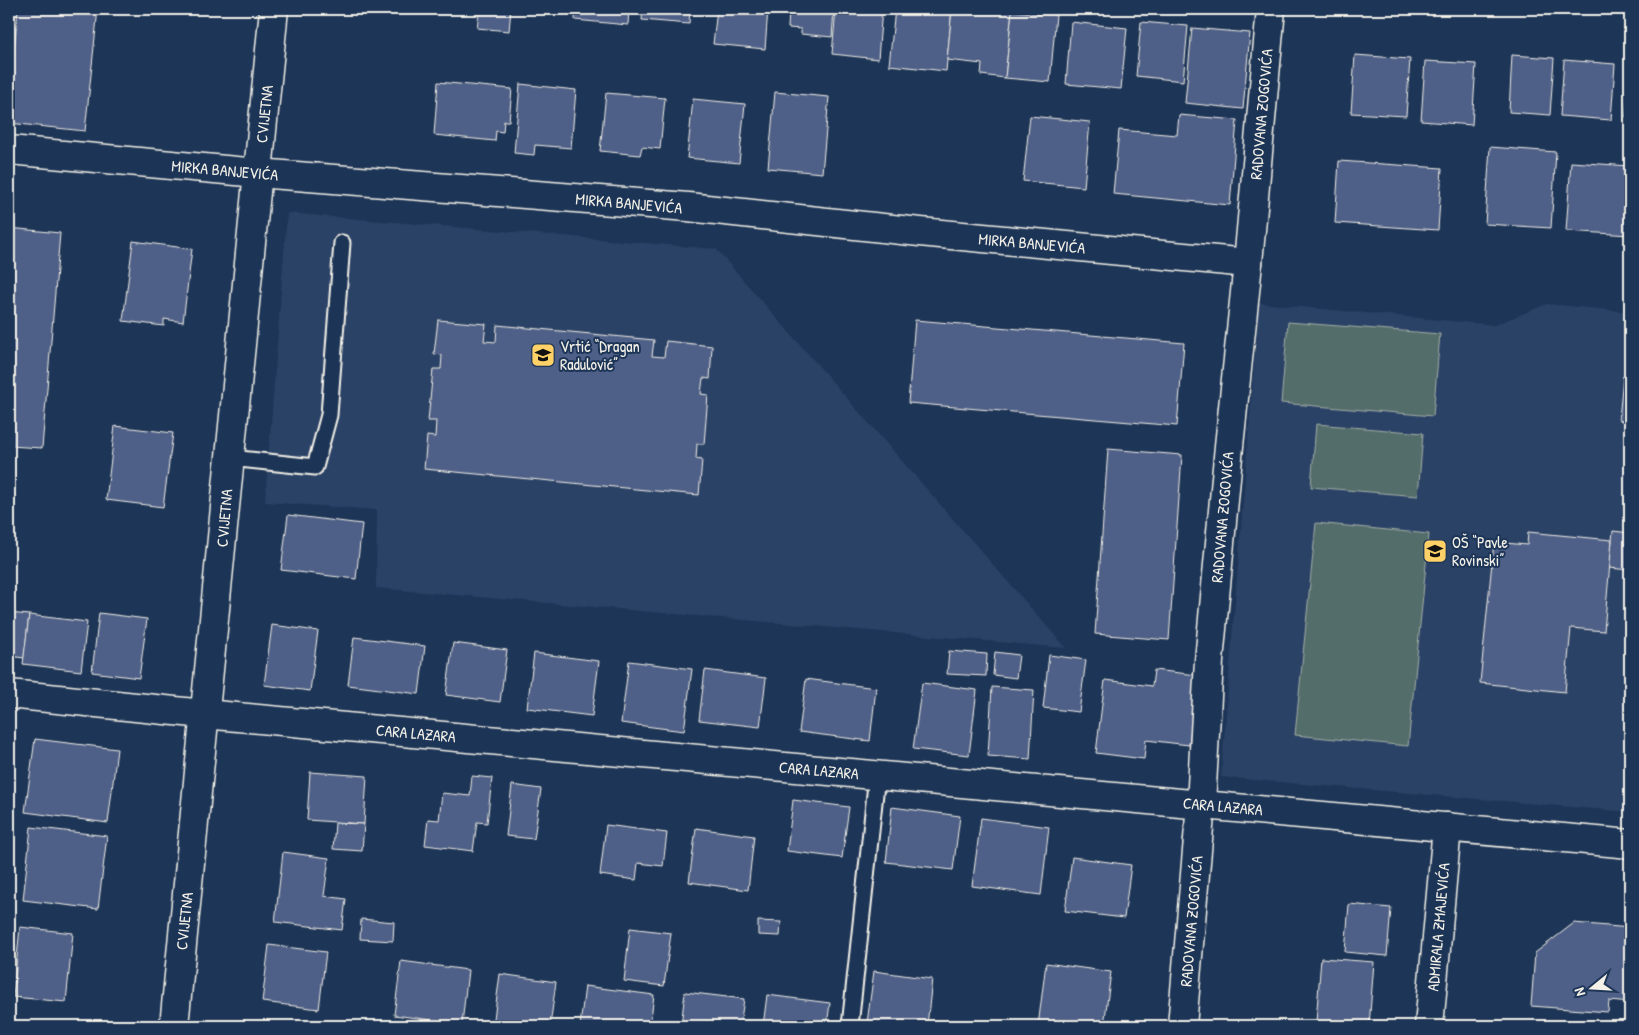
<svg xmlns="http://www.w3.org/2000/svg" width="1639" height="1035" font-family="'Patrick Hand',sans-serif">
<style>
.built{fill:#2c4266}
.green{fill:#536d6a;stroke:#a4afa9}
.building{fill:#506188;stroke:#f4f1e8}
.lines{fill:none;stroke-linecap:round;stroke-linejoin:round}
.lane-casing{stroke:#f4f1e8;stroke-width:19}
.street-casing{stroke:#f4f1e8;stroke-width:31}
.lane{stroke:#1d3557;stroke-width:15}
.street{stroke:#1d3557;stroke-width:28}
.labels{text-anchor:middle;stroke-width:4;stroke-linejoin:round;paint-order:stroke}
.street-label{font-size:16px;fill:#f4f1e8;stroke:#1d3557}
.poi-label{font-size:16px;fill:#f4f1e8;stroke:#1d3557;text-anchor:start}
</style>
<rect width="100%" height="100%" fill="#1d3557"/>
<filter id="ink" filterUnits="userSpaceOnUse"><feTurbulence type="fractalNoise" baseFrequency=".02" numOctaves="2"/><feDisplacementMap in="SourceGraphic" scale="10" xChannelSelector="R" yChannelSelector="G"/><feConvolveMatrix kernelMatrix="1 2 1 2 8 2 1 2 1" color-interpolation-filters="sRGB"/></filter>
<g filter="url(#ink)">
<g class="built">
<polygon points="287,213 716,249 1066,648 376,588 377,510 265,502"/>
<polygon points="1259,303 1494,325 1547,304 1630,312 1630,812 1221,777"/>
</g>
<g class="green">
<polygon points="1288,322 1440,334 1433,416 1281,403"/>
<polygon points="1316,424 1423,433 1418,496 1311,487"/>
<polygon points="1316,523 1429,534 1408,746 1295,735"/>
</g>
<g class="building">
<polygon points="18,9 98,9 85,131 9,123 9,100"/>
<polygon points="451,9 511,9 509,31 477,28 479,13 451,11"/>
<polygon points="576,9 629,9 628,25 575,20"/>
<polygon points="643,9 690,9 689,24 642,20"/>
<polygon points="717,9 768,9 765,49 713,44"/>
<polygon points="789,9 834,9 832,37 801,34 801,29 788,28"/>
<polygon points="836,9 882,9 878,59 832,54"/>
<polygon points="895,9 952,9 946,71 889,65"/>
<polygon points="952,9 989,9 1012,11 1005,78 981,75 982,64 947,60"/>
<polygon points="1012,11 1056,15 1050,82 1005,78"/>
<polygon points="1071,22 1127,28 1121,89 1066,84"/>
<polygon points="1141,22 1188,26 1183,81 1136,76"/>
<polygon points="1192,28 1250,33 1243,109 1185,103"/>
<polygon points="1355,55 1410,59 1406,116 1351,113"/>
<polygon points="1512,55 1554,58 1550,115 1509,112"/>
<polygon points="1564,60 1615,64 1611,120 1560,116"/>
<polygon points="1425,61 1476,64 1472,125 1421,121"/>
<polygon points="1629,70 1630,70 1630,118 1626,117"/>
<polygon points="438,82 512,89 509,121 504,121 503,132 496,131 495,141 434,135"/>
<polygon points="520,84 576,90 571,148 535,145 534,155 514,153"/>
<polygon points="775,92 829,97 822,173 768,168"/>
<polygon points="606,93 665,98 660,149 642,147 640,155 600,151"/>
<polygon points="693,99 745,104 739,163 687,158"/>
<polygon points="1179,115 1237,120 1230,205 1113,194 1119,130 1177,135"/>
<polygon points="1030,116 1090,122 1084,187 1023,181"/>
<polygon points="1490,147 1556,152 1551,228 1485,224"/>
<polygon points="1339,161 1442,168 1438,230 1335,223"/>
<polygon points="1571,162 1630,166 1630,235 1566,231"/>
<polygon points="9,228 60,233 42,448 9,446"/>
<polygon points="133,241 192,249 183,322 164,319 164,326 123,321"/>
<polygon points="438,320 486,324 484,341 496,342 497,325 654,340 652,356 664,357 666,341 712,346 710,379 703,378 701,394 708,395 704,444 697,444 696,459 702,460 699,495 424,469 427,436 435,437 436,421 428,421 433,369 441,369 442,355 434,354"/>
<polygon points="915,320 1184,343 1177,426 908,403"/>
<polygon points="1623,376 1630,378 1630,424 1619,420"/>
<polygon points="115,426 173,433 163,507 106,500"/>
<polygon points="1108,449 1182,455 1169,640 1095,634"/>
<polygon points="288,515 362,524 356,579 281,570"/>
<polygon points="1613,531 1630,533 1630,570 1609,568"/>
<polygon points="1528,532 1612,540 1604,631 1571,628 1565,692 1480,683 1494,542 1527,545"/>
<polygon points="9,613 29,615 24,658 9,656"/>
<polygon points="99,613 147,619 139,678 92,672"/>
<polygon points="29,615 87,622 81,671 23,664"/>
<polygon points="272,625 318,631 310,691 264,685"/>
<polygon points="354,637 425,646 419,694 348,685"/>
<polygon points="453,643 507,650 500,702 446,695"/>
<polygon points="949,651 987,654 986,676 947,674"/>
<polygon points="995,652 1019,655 1016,678 993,675"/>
<polygon points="534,653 599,661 592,716 527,708"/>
<polygon points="1049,655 1086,660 1079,712 1043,708"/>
<polygon points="629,661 692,669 684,731 621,723"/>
<polygon points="705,670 766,678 760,727 699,720"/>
<polygon points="1154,670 1197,675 1189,745 1146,740 1144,759 1096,753 1105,680 1152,686"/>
<polygon points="806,679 876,688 870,741 799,732"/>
<polygon points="922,683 977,690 969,755 913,749"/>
<polygon points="992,687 1034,690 1030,759 988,756"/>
<polygon points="35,739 117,749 108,823 25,812"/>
<polygon points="310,772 367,776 364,824 307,820"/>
<polygon points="472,776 492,778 487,823 477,822 473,851 425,845 428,819 439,820 442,793 470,796"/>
<polygon points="512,785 541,789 534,839 506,836"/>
<polygon points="793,800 849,807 842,858 787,851"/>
<polygon points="892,807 960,816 953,870 886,862"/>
<polygon points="981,818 1049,827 1041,895 972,886"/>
<polygon points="335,823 364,824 362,851 333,849"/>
<polygon points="606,825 667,833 663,866 638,863 636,880 600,875"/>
<polygon points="31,827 107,836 98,909 23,900"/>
<polygon points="696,828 754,836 748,890 689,882"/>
<polygon points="283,852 329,858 324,896 346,899 342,930 275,922"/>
<polygon points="1072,857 1131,865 1124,918 1065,911"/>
<polygon points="1349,904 1391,908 1387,956 1345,952"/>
<polygon points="361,919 394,922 393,941 360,939"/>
<polygon points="758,921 781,922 780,936 758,935"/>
<polygon points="1574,923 1630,928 1630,1003 1609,1001 1608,1012 1531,1006 1535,953"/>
<polygon points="20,927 73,933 66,1002 13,997"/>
<polygon points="630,928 671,933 664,986 624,981"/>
<polygon points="269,945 326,952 319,1009 262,1002"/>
<polygon points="1321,958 1374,962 1369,1026 1316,1022"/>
<polygon points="401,961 468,970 462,1024 394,1015"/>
<polygon points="1046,963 1111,972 1104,1026 1038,1026"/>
<polygon points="874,971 932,979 927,1026 893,1026 867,1023"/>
<polygon points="500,974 556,982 550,1026 493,1026"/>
<polygon points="585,986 654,995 650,1026 580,1026"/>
<polygon points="685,992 744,999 740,1026 681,1026"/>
<polygon points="767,995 830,1003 827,1026 763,1026"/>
</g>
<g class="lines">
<g class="lane-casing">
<g id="lane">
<polyline points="230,458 315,467 329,415 342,243"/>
<polyline points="850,1026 877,775"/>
</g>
</g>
<g class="street-casing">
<g id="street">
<polyline points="9,150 258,173 688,207 920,232 1248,263"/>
<polyline points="9,694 204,714 1630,844"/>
<polyline points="174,1026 274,9"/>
<polyline points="1182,1026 1201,804 1209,661 1229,446 1248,263 1271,9"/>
<polyline points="1429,1026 1447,827"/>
</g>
</g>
<use href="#lane" class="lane"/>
<use href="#street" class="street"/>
</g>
</g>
<defs>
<g id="school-square" transform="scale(1.25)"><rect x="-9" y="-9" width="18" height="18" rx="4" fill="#ffd166" stroke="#1d3557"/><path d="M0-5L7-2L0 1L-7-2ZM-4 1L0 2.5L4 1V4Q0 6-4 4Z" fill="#111"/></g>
</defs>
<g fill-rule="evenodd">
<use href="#school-square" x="543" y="355"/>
<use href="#school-square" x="1435" y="551"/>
</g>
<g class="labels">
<g class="street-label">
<text transform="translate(264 114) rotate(-84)" y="6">CVIJETNA</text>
<text transform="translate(1261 114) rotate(-85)" y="6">RADOVANA ZOGOVIĆA</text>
<text transform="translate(225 170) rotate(5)" y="6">MIRKA BANJEVIĆA</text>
<text transform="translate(629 203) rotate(5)" y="6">MIRKA BANJEVIĆA</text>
<text transform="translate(1032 243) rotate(5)" y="6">MIRKA BANJEVIĆA</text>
<text transform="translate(1222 517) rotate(-85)" y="6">RADOVANA ZOGOVIĆA</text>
<text transform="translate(224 518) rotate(-85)" y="6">CVIJETNA</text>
<text transform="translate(416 733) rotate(5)" y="6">CARA LAZARA</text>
<text transform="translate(819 770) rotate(5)" y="6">CARA LAZARA</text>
<text transform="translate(1223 806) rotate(5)" y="6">CARA LAZARA</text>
<text transform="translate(184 921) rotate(-84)" y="6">CVIJETNA</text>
<text transform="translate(1191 921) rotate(-85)" y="6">RADOVANA ZOGOVIĆA</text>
<text transform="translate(1438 927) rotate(-85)" y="6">ADMIRALA ZMAJEVIĆA</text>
</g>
<g class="poi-label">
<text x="560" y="352">Vrtić “Dragan<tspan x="560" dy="18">Radulović”</tspan></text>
<text x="1452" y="548">OŠ “Pavle<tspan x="1452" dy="18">Rovinski”</tspan></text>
</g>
</g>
<rect width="1639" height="1035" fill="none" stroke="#1d3557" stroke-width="30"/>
<rect x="15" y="15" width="1609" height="1005" fill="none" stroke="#f4f1e8" stroke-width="2" filter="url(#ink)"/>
<g transform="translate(1592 988) rotate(252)" stroke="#1d3557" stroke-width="4" paint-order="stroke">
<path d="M0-4L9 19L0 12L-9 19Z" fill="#f4f1e8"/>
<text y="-8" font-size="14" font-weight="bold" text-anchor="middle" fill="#f4f1e8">N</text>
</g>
</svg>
